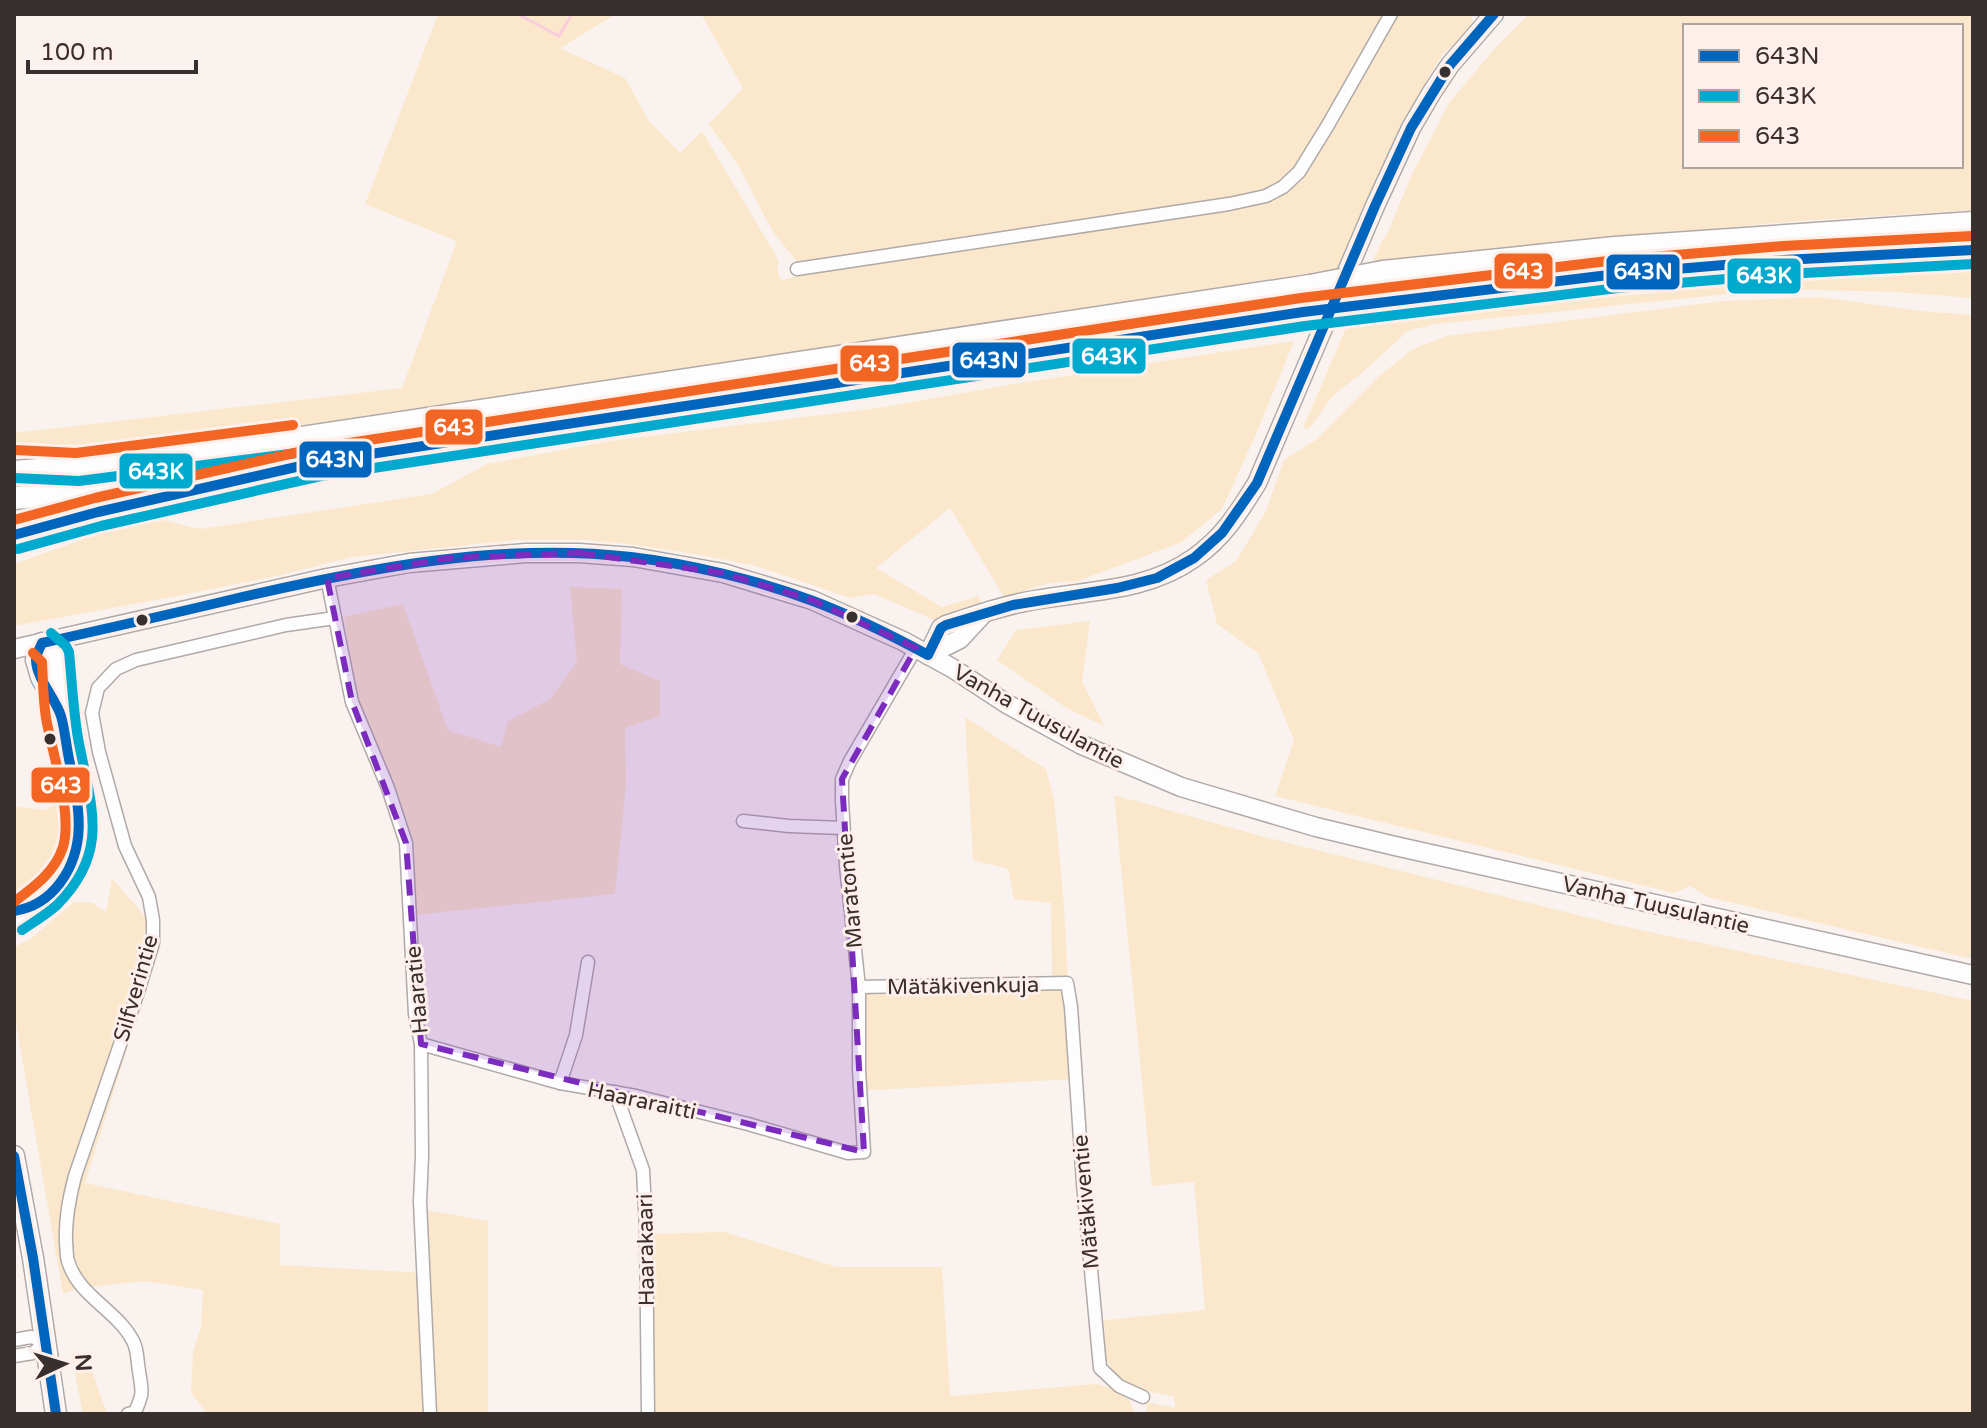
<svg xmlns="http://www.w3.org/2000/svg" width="1987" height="1428" font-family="'Varela Round',sans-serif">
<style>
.green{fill:#fbe8cc;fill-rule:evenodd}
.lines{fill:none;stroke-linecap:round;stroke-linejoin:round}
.stream{stroke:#fbccdd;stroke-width:3}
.minor-casing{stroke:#b0a9a7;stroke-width:15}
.secondary-casing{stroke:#b0a9a7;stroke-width:21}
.primary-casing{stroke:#b0a9a7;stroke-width:23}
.motorway-casing{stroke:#b0a9a7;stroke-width:25}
.minor{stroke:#fefdfd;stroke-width:12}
.secondary{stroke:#fefdfd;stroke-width:18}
.primary{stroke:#fefdfd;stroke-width:20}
.motorway{stroke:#fefdfd;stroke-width:22}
.motorway-bridge-casing{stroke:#b0a9a7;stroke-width:25;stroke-linecap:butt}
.motorway-bridge{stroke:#fefdfd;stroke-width:22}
.bus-1-casing{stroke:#ffefea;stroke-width:16}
.bus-2-casing{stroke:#ffefea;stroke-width:16}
.bus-3-casing{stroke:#ffefea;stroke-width:16}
.bus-1{stroke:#0065bd;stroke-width:10}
.bus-2{stroke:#00a9ce;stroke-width:10}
.bus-3{stroke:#f26522;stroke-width:10}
.marked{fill:#7b2cbf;fill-opacity:0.2;stroke:#7b2cbf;stroke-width:6;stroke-dasharray:16 10;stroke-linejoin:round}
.bus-dot{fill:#38302e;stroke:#ffefea;stroke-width:3}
.labels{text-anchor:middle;stroke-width:6;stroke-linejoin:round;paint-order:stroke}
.street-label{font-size:22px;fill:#38302e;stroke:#ffefea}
.line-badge{stroke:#ffefea;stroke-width:3}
.badge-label{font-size:22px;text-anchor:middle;font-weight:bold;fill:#fff}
</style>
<rect width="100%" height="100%" fill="#faf2ef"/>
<g class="green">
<polygon points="438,14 616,14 560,48 625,78 649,121 680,153 702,131 779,261 777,270 781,281 804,274 895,258 1258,203 1298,184 1346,108 1395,14 1470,14 1473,21 1470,30 1442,55 1428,78 1418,101 1401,124 1342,268 1112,305 224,437 94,452 14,457 14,433 402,388 457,241 365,204"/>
<polygon points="701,14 1384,14 1309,147 1294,168 1268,192 799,264 773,232 738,165 709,124 743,88"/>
<path d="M1529,14H1973V210L1800,221L1557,243L1372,264L1382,241L1387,234L1412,174L1449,103L1495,48ZM1685,26H1961V166H1685Z"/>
<polygon points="1973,264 1973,298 1895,292 1777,289 1436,324 1408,331 1365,370 1332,397 1309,429 1303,428 1349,321 1610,290 1928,266"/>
<polygon points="1819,297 1920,311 1973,315 1973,959 1708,897 1690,886 1674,893 1275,796 1294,740 1258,653 1217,624 1206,580 1236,561 1265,513 1284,460 1317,439 1378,377 1413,349 1447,336 1723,301"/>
<path d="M1294,341L1257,432L1222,509L1180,543L1075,582C1050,580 1029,589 1005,598L950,508L876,568L942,607L978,596L982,604L939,622L874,594L850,598L756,566L706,556L637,545L586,540H517L352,557L281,575L183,595L14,626V564L123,525L155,518L200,529L432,494L487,464L610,441L878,408L1020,383Z"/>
<polygon points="570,587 622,589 620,664 660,681 660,716 625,728 626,785 615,894 416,915 411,837 358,703 344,617 403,604 448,730 501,747 508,721 550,699 577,662"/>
<polygon points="1090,621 1082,681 1104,726 1068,709 997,660 1016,630"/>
<polygon points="965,717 1046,769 1054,800 1064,905 1073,1079 857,1091 853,983 1052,977 1051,903 1014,899 1008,869 973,860"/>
<polygon points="50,776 63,777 72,828 67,849 57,876 27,900 14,904 14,806 46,810 54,804"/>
<polygon points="1114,795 1265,837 1622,926 1973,1001 1973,1414 1146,1414 1147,1402 1175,1408 1174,1396 1138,1390 1119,1380 1106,1360 1104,1320 1205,1310 1194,1182 1152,1186"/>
<polygon points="112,878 147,919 141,953 124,1007 139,1011 85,1183 280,1224 280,1265 427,1273 425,1210 488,1221 488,1414 208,1414 191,1393 193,1352 201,1327 203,1290 145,1281 79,1288 63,1294 14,1012 14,947 32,938 74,902 92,903 106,912"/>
<polygon points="724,1232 837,1267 942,1267 950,1396 1097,1384 1126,1393 1135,1414 652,1414 644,1234"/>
<polygon points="71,1353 86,1355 107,1414 83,1414"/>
</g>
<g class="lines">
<polyline class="stream" points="521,16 559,36 572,14"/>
<g class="minor-casing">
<g id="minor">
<polyline points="797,269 1229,204 1266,196 1283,187 1299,172 1328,125 1391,14"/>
<polyline points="327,578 352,702 388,788 406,843 415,1014 421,1044 422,1156 420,1202 430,1414"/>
<polyline points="743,821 789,826 843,828"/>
<polyline points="859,987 1067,983 1071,1007 1083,1183 1100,1368 1119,1386 1143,1397"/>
<polyline points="421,1044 560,1083 636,1096 748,1124 848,1153 864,1152 859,1070 859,987 846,866 842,801 842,779 850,761 916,648"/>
<polyline points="560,1083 576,1035 588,962"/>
<polyline points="615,1092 643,1170 646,1228 648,1414"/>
<polyline points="14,1340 31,1337 46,1342 33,1353 14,1356"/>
<path d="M128,1414L135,1412C144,1392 142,1392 139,1371C137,1361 138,1350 133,1341C117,1310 78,1296 68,1261C66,1255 67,1248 66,1243C65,1219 69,1199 75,1176L138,992L153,943V920L149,897L125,846L99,752L92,713L98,688L116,669L136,660L286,625L335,618"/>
</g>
</g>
<g class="secondary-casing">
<g id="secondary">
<polyline points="14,649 327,578 409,563 526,553 579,553 633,557 723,573 812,600 903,641 952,668 1007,704 1082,745 1181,787 1316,827 1395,846 1973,975"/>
<path d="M928,655L941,628L946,625C976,615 1005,605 1035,600C1090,590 1146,592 1194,558C1223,538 1239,512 1257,483L1375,206L1411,128L1432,92L1450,65L1494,14"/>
<polyline points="928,655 960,639 984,613"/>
</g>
</g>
<g class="primary-casing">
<g id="primary">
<path d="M14,919C117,856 71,804 59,711C57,692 57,673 55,655L42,643L36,660L41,677L59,710"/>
<polyline points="14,1156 33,1258 56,1414"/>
</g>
</g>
<g class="motorway-casing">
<g id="motorway">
<polyline points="1383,272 1615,248 1973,223"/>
<polyline points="1378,303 1617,274 1784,260 1973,250"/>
<polyline points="14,472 77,467 235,448 1310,286"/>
<polyline points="14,498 136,487 318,462 1303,312"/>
<polyline points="14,535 61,521 184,494"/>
</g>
</g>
<use href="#minor" class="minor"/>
<use href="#secondary" class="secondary"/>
<use href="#primary" class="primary"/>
<use href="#motorway" class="motorway"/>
<g class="motorway-bridge-casing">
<g id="motorway-bridge">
<polyline points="1310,286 1383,272"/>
<polyline points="1303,312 1378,303"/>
</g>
</g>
<use href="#motorway-bridge" class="motorway-bridge"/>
<g class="bus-1-casing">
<g id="bus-1">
<polyline points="14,535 98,512 318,462 1303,312 1617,274 1784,260 1973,250"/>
<path d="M14,911C34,908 48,899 60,883C89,844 78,803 69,759C66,745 65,730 61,716C56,699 36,678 36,660C36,654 40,648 42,643C109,628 176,613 242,597C370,568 500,542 631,557C690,564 758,580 813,601C853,616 891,635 928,655L941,628L946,625L1013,605L1117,588L1157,578L1194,558L1222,533L1257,483L1375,206L1411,128L1450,65L1494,14"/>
<polyline points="14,1156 33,1258 56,1414"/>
</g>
</g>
<g class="bus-2-casing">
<g id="bus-2">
<polyline points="14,478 79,481 297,453"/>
<polyline points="18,549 101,526 321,476 1305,326 1618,288 1785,274 1973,264"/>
<path d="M22,930C34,922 47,914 57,905C112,850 90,804 78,738C73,709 72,681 69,652L66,646L51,633"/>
</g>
</g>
<g class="bus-3-casing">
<g id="bus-3">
<polyline points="15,450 76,453 293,425"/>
<polyline points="14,520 95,498 316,448 1301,298 1616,260 1783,246 1972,236"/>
<path d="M14,902C34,887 55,872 63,847C73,813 52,753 46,718C43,699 43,680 42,662L33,653"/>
</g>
</g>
<use href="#bus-1" class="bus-1"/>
<use href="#bus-2" class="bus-2"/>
<use href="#bus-3" class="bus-3"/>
</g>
<path class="marked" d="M579,553L723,573L812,600L916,648L842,779L864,1152L421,1044L406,843L352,702L327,578L449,558Z"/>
<g class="bus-dot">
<circle cx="1445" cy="72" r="7"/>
<circle cx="852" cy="617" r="7"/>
<circle cx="142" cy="620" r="7"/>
<circle cx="50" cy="739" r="7"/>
</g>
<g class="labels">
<g class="street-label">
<text transform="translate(1039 716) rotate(29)" y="8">Vanha Tuusulantie</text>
<text transform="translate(849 891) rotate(-95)" y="8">Maratontie</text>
<text transform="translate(1656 904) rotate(13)" y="8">Vanha Tuusulantie</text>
<text transform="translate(963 985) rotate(-1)" y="8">Mätäkivenkuja</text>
<text transform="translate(135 988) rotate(-74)" y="8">Silfverintie</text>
<text transform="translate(416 990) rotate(-95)" y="8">Haaratie</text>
<text transform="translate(642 1100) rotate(12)" y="8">Haararaitti</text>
<text transform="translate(1085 1202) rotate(-95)" y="8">Mätäkiventie</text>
<text transform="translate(645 1250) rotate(-91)" y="8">Haarakaari</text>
</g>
</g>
<g class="line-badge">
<rect x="1493" y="252" width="61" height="38" rx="8" fill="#f26522"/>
<rect x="1605" y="253" width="76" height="38" rx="8" fill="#0065bd"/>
<rect x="1726" y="257" width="76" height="38" rx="8" fill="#00a9ce"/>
<rect x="1071" y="337" width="76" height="38" rx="8" fill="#00a9ce"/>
<rect x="951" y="341" width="76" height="38" rx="8" fill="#0065bd"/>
<rect x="839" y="344" width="61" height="39" rx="8" fill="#f26522"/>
<rect x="424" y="408" width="60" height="38" rx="8" fill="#f26522"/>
<rect x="298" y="440" width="75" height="39" rx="8" fill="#0065bd"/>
<rect x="118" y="452" width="76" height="38" rx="8" fill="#00a9ce"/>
<rect x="30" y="766" width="61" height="38" rx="8" fill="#f26522"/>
</g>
<g class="badge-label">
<text x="1523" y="279">643</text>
<text x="1643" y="279">643N</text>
<text x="1764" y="283">643K</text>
<text x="1109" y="364">643K</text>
<text x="989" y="368">643N</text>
<text x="870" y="371">643</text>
<text x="454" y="435">643</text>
<text x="335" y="467">643N</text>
<text x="156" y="479">643K</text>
<text x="61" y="793">643</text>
</g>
<rect width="1987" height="1428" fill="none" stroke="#38302e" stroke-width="32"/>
<rect x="1683" y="24" width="280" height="144" fill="#ffefea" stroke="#afa39f" stroke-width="2"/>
<rect x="1699" y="50" width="40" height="12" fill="#0065bd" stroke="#afa39f" stroke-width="2"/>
<text x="1755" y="64" font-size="24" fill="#38302e">643N</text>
<rect x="1699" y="90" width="40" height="12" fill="#00a9ce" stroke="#afa39f" stroke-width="2"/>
<text x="1755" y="104" font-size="24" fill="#38302e">643K</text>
<rect x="1699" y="130" width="40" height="12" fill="#f26522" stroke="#afa39f" stroke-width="2"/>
<text x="1755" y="144" font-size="24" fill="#38302e">643</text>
<g transform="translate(64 1364) rotate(86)" stroke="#ffefea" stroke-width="6" paint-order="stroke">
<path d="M0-6L14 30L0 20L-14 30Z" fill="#38302e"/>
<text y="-12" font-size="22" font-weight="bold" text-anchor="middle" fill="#38302e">N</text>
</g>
<path d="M28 60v12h168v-12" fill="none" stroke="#38302e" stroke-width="4"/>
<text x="40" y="60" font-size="24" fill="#38302e" stroke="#ffefea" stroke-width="6" paint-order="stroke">100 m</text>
</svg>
